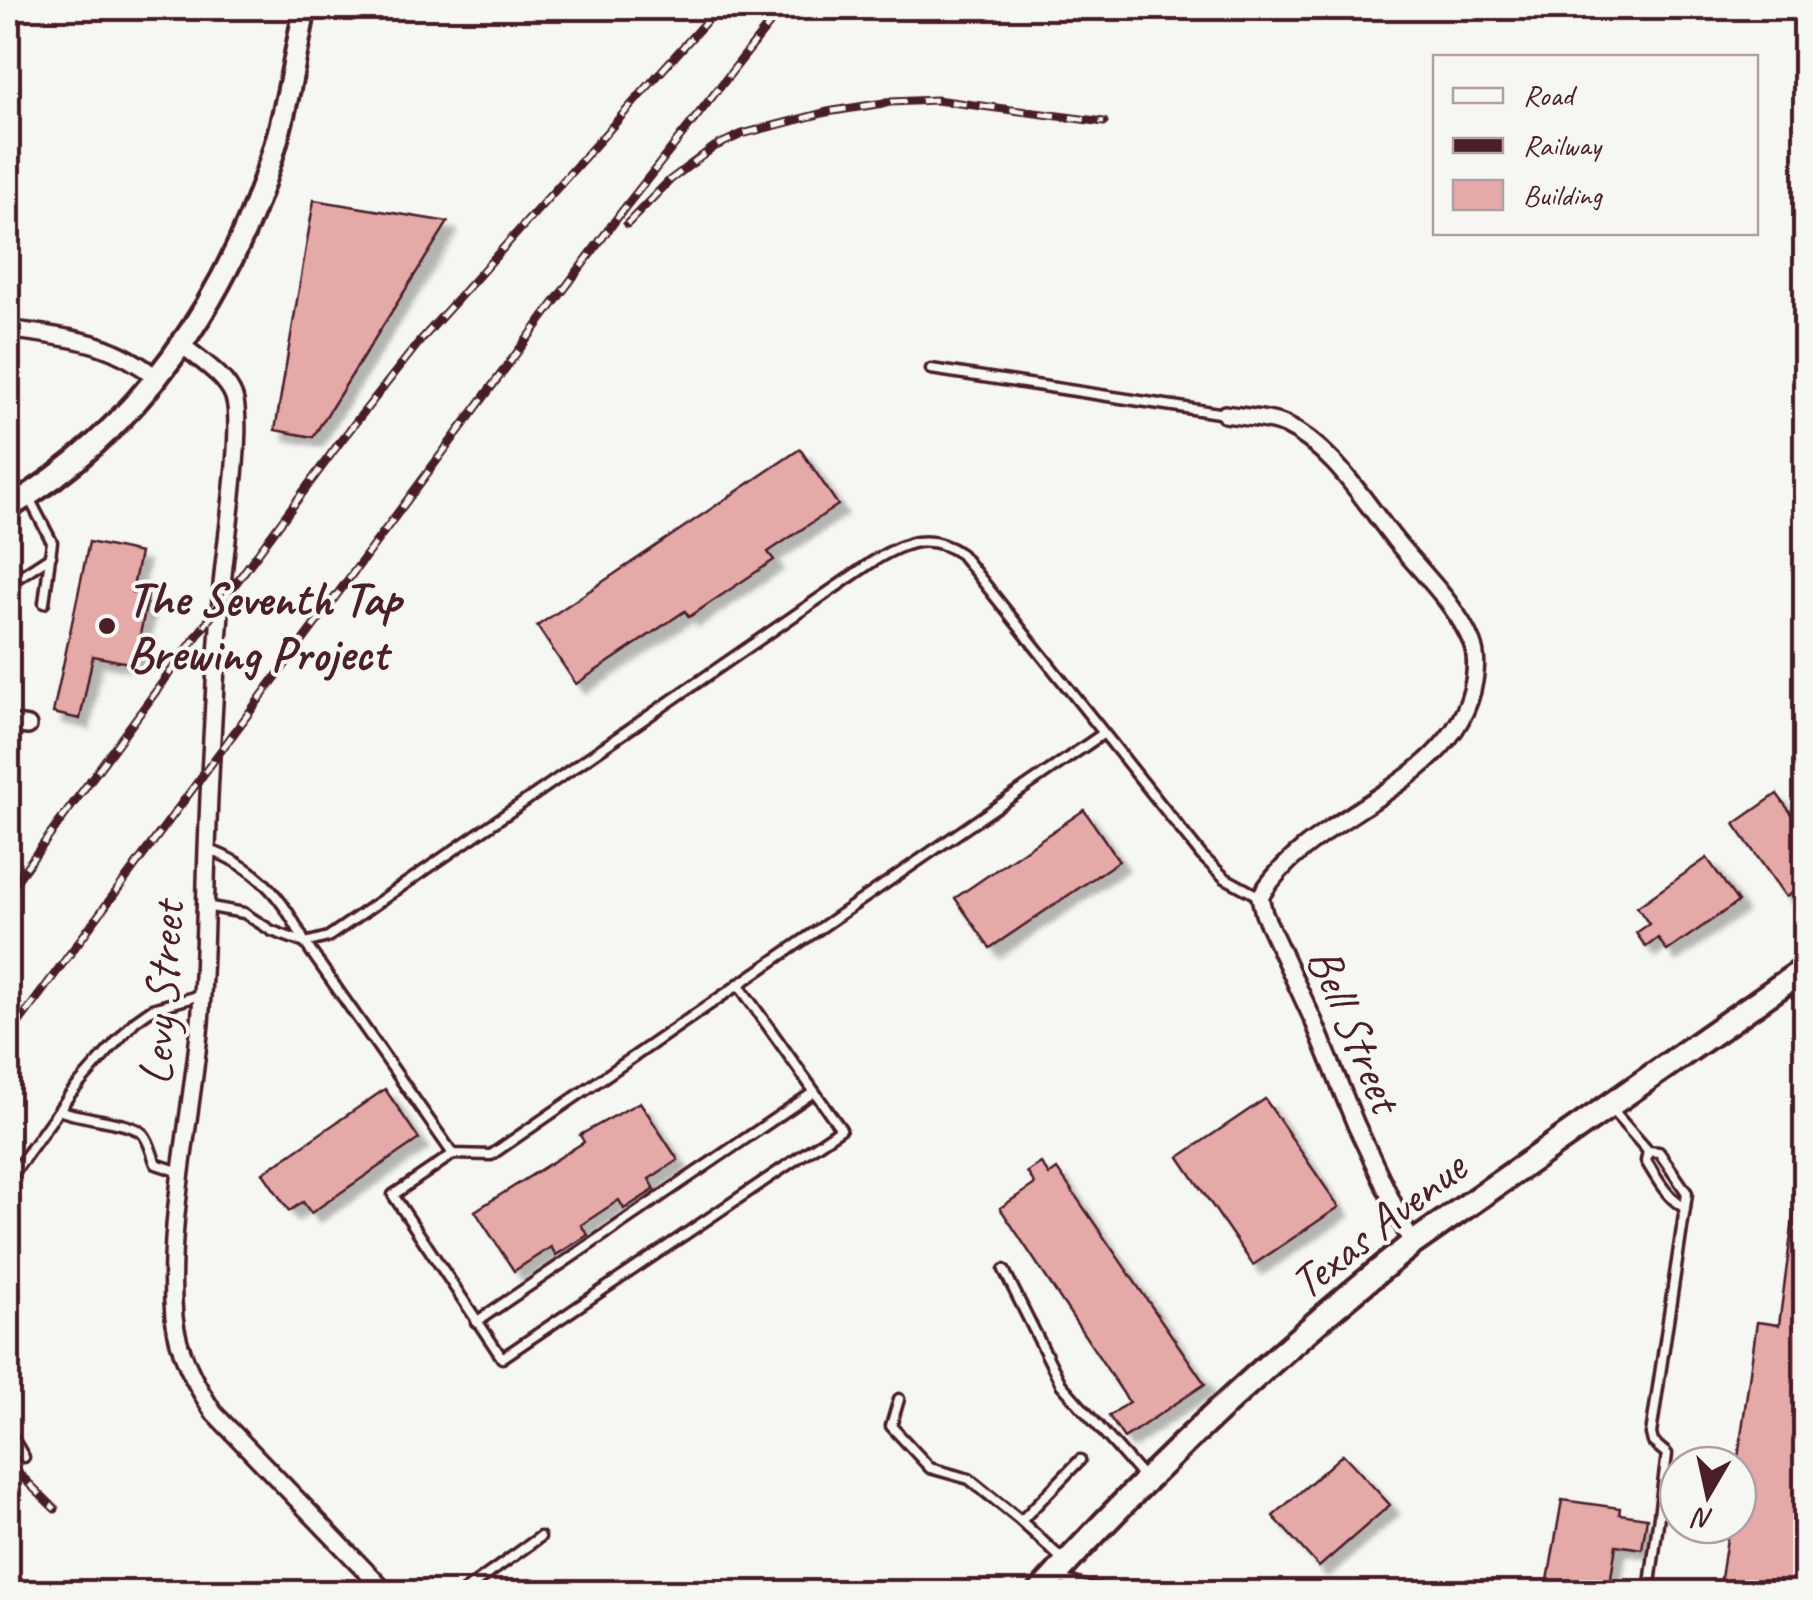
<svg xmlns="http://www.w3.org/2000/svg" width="1813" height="1600" font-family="Caveat,sans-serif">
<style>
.building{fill:#e5a9a7;stroke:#4a1f2b;stroke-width:2.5;filter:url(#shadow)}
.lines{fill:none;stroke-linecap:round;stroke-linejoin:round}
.service-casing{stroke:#4a1f2b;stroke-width:15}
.minor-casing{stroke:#4a1f2b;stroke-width:22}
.secondary-casing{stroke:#4a1f2b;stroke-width:28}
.primary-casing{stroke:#4a1f2b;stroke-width:30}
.service{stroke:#f6f6f2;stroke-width:8}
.minor{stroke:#f6f6f2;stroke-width:15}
.secondary{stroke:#f6f6f2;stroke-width:20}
.primary{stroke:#f6f6f2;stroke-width:22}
.rail-casing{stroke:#4a1f2b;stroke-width:9}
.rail{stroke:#f6f6f2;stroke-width:5;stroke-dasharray:15;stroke-linecap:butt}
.poi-dot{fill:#4a1f2b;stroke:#f6f6f2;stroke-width:4}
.labels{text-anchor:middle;stroke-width:8;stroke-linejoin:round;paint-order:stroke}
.poi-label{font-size:48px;font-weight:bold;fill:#4a1f2b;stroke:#f6f6f2;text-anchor:start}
.street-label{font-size:48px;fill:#4a1f2b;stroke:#f6f6f2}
</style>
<defs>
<filter id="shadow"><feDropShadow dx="9" dy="9" stdDeviation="2.5" flood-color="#0004"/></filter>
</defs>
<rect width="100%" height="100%" fill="#f6f6f2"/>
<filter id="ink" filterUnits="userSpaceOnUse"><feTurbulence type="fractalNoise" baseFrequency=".01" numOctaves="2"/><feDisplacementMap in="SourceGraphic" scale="20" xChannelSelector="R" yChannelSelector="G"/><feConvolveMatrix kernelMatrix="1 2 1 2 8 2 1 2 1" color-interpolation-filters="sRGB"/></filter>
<g filter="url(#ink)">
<g class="building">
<polygon points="314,200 448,222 313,437 275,430"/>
<polygon points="800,449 838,505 768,552 774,560 689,617 685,611 576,684 537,626"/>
<polygon points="89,542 140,553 132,592 148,596 134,664 93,656 80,719 53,713"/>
<polygon points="1777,794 1806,833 1806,884 1786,897 1734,824"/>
<polygon points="1084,810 1119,861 990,948 955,898"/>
<polygon points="1707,858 1738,902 1667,951 1658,938 1646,947 1636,933 1649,924 1637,907"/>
<polygon points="385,1089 419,1139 311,1213 303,1202 289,1211 263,1173"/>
<polygon points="1265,1099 1339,1207 1253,1265 1179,1157"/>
<polygon points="640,1102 678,1160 649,1179 655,1189 624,1209 619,1200 581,1225 588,1235 556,1255 551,1247 514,1271 475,1211 584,1142 580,1135"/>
<polygon points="1041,1163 1049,1175 1057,1169 1205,1384 1124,1438 1109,1416 1129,1402 1000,1208 1035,1184 1027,1172"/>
<polygon points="1796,1197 1806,1197 1806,1592 1719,1592 1729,1525 1738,1525 1738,1458 1757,1322 1779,1325"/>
<polygon points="1343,1454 1390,1505 1319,1567 1273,1516"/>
<polygon points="1562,1500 1620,1508 1619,1514 1647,1518 1642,1549 1616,1545 1609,1592 1546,1592"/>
</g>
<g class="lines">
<g class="service-casing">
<g id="service">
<polyline points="931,369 1225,414"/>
<polyline points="29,498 52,542 44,603"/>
<polyline points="8,584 51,556"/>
<path d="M1104,733L491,1155L453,1154L305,943L328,937L875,560C905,542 930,532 961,554L1202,856L1225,878L1260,897"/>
<path d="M205,906L244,913L272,931L305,943C283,897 256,866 207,849"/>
<polyline points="1791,984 1806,1007"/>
<path d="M1611,1109L1648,1151L1659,1152L1687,1193L1685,1208C1666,1197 1657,1179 1646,1161L1648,1151"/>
<path d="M59,1110C79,1119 131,1121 143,1134C150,1142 152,1155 156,1164L183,1173"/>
<polyline points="453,1154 393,1195 502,1358 841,1129 738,984"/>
<polyline points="8,1181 71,1093 135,1021 152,1009 201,995"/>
<polyline points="1004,1270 1061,1384 1145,1479"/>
<polyline points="476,1322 814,1092"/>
<polyline points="899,1399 891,1426 930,1468 969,1479 1021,1521"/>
<polyline points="8,1430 24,1457"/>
<polyline points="1063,1560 1021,1521 1080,1460"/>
<polyline points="1059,1578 1090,1588 1125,1592"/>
<polyline points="463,1592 540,1537"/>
<polyline points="1649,1592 1667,1454 1653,1442 1651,1434 1685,1208"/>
</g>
</g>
<g class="minor-casing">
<g id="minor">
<path d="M8,329C67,338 110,339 158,379"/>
<path d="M181,344C198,359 226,375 234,397C244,426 225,547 222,585C215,673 210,761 207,849C205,907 205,966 200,1023C192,1115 166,1227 174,1317C178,1353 195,1384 214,1413L386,1592"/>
<path d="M1225,414C1244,417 1268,418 1285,425C1332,447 1363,500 1395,540C1420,571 1457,605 1472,643C1477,656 1476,668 1474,681C1457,787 1311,810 1260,897L1264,914L1314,1022L1356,1125L1412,1244"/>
<polyline points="8,723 28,726"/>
</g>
</g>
<g class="secondary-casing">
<path id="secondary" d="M8,508C137,432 229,299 272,156C287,108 295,57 305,8"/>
</g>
<g class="primary-casing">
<path id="primary" d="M1040,1592C1153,1466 1279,1350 1412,1244L1806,968"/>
</g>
<use href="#service" class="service"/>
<use href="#minor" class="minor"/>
<use href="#secondary" class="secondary"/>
<use href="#primary" class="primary"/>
<g class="rail-casing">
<g id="rail">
<polyline points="627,224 670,180 714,147 742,134 827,112 890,102 936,100 1104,122"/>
<polyline points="8,892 340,442 420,341 718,8"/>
<polyline points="8,1037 623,210 782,8"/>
<polyline points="8,1463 55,1509"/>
</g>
</g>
<use href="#rail" class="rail"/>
</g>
</g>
<circle class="poi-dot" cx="107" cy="626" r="10"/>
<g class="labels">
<g class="poi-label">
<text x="127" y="615">The Seventh Tap<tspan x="127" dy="55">Brewing Project</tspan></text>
</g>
<g class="street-label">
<text transform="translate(160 993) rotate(-86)" y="17">Levy Street</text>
<text transform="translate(1356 1029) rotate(67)" y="17">Bell Street</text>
<text transform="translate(1377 1224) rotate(-38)" y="17">Texas Avenue</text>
</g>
</g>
<rect width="1813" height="1600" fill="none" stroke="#f6f6f2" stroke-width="40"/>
<rect x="20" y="20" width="1773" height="1560" fill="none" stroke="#4a1f2b" stroke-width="4" filter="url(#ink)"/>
<rect x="1433" y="55" width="325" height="180" fill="#f6f6f2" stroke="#b1a0a2" stroke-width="2.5"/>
<rect x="1453" y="88" width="50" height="15" fill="#f6f6f2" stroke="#b1a0a2" stroke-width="2.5"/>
<text x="1523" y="105" font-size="30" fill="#4a1f2b">Road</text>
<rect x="1453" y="138" width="50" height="15" fill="#4a1f2b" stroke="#b1a0a2" stroke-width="2.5"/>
<text x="1523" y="155" font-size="30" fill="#4a1f2b">Railway</text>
<rect x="1453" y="180" width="50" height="30" fill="#e5a9a7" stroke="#b1a0a2" stroke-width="2.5"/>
<text x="1523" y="205" font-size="30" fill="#4a1f2b">Building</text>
<g transform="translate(1708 1495) rotate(189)"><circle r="48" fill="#f6f6f2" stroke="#b1a0a2" stroke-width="2.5"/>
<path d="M0-8L18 38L0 25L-18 38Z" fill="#4a1f2b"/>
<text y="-15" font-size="28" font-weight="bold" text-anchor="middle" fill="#4a1f2b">N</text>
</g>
</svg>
